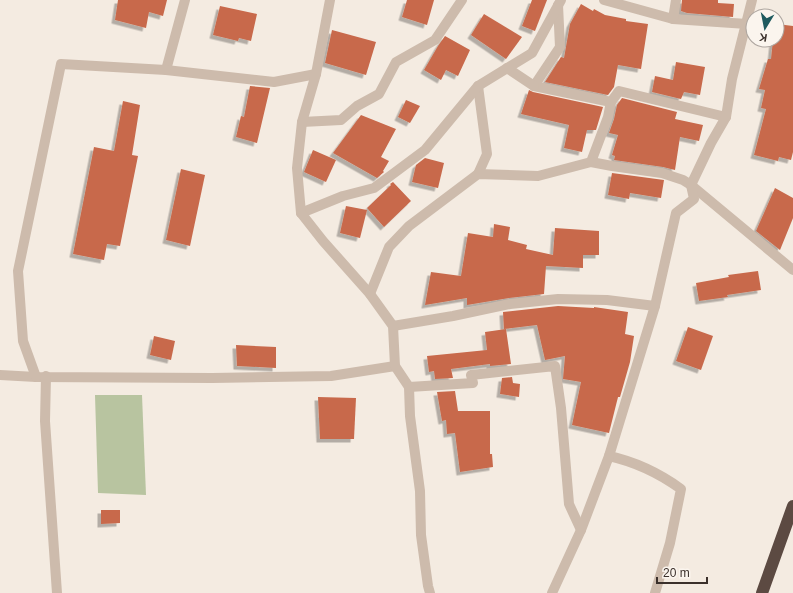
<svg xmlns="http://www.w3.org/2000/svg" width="793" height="593" font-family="Arial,sans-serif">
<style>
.green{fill:#b8c4a0}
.building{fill:#c8694b;filter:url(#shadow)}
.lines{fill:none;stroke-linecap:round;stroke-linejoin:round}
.service{stroke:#cdbbac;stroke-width:10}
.minor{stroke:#cdbbac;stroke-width:10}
.tertiary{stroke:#cdbbac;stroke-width:10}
.motorway{stroke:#5c4a42;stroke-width:12}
</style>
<defs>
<filter id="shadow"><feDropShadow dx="-3.5" dy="3.5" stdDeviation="0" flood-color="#0004"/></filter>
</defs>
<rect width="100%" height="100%" fill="#f4ebe1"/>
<polygon class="green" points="95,395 142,395 146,495 98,493"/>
<g class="building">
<polygon points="118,0 167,0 163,16 149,12 146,28 115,20"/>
<polygon points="407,0 434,0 427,25 402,17"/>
<polygon points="532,0 547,0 535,31 522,26"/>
<polygon points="682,0 718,0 718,3 734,4 733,17 687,13 681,11"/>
<polygon points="581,4 593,11 594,9 605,15 626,19 626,21 648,24 641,69 618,65 614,87 608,95 545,82 561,57 564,58 570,24"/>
<polygon points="220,6 257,14 251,41 239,38 238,41 213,35"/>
<polygon points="484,14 522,37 506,59 471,35"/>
<polygon points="777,24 793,26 793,152 791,160 779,157 778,161 754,155 766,109 761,108 765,90 759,89 768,59 771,59 773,40 777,40"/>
<polygon points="332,30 376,42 366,75 325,63"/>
<polygon points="445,36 470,50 458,76 446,70 441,80 424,70 438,46"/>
<polygon points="676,62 705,67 700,95 684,92 681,99 652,92 655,76 673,80"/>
<polygon points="250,86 270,88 257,143 236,137 241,116 244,117"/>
<polygon points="529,90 533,92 603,107 596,130 587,130 582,152 564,148 569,125 521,114"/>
<polygon points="622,98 677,112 675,119 703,125 699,141 680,137 675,170 663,167 614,160 615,156 612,155 618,135 609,133 614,119 617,105"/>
<polygon points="406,100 420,106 410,123 398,117"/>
<polygon points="123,101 140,105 132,155 138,156 120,246 107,244 104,260 73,254 94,147 114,151"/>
<polygon points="361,115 396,129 381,157 389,161 383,171 384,172 377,178 333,153"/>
<polygon points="313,150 336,160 326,182 304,172"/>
<polygon points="425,158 444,163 438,188 412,182 416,165"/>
<polygon points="181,169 205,175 190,246 166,240"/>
<polygon points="612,173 664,180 661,198 630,193 629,199 608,195"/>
<polygon points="393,182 411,201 384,227 367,208 391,185 390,184"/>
<polygon points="775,188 793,198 793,218 780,250 756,231"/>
<polygon points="346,206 367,210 360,238 340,233"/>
<polygon points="494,224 510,227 508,240 527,245 526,249 553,255 555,228 599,231 599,255 583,255 583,268 546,266 544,294 509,298 467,305 467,298 425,305 431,272 461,276 468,233 493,237"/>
<polygon points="758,271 761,290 727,295 728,297 699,301 696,283 729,277 728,275"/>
<polygon points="558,306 594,308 594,307 628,312 625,334 634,336 630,362 620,397 618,397 609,433 572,425 581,382 563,379 565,356 545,360 537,325 504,329 503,312"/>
<polygon points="688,327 713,336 701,370 676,361"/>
<polygon points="506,329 511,364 490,366 490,364 451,369 453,378 435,379 434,371 429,372 427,356 487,350 485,332"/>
<polygon points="154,336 175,341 171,360 150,355"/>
<polygon points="236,345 276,347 276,368 237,366"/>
<polygon points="512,377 513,383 520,384 519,397 500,394 502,378"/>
<polygon points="455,391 458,411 490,411 490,454 492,454 493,467 460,472 455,433 447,434 446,420 442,421 437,392"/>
<polygon points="318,397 356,398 354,439 320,439"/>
<polygon points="101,510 120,510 120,523 101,524"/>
</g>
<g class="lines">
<path class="service" d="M609,456C636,462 659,473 681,489L670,543L655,593"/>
<g class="minor">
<polyline points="604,0 673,19 747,24"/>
<polyline points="558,5 560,47 534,86 611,102"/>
<polyline points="673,19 676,0"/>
<polyline points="507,68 534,86"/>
<polyline points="166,70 185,0"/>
<polyline points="302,122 341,120 357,106 379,94 396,62 435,40 462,0"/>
<polyline points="591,162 608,117 611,102 619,91 726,117"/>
<polyline points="478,174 487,154 478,86"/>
<polyline points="301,213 343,196 374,188 425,150 478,86 532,53 561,0"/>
<polyline points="370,294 389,247 409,226 478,174 538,176 591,162 612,166 662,173 683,180 691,185 793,270"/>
<polyline points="393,326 453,316 510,304 558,299 607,300 655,306"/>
<polyline points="0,375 36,377 212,378 331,376 395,366"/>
<polyline points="46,376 45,421 57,593"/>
<polyline points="36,377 23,341 18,271 61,64 166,70 274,82 316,74"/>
<polyline points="409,387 473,383 471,375 555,366 561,408 569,504 581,530"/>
<polyline points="552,593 581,530 609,456 655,306 676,213 694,199 691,185 711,143 726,117 732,79 752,0"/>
</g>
<polyline class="tertiary" points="330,0 316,74 302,122 297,168 301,213 323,241 370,294 393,326 395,366 409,387 410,416 420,491 421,535 428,586 430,593"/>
<polyline class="motorway" points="762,593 793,506"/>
</g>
<g transform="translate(765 28) rotate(190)"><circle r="19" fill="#fbf5ee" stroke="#aea6a0"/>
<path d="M0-3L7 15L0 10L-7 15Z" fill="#1f5a5e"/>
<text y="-6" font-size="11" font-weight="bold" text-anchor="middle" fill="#3b302b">K</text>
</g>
<path d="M657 577v6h50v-6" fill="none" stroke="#3b302b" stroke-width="2"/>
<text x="663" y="577" font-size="12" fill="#3b302b" stroke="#fbf5ee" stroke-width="3" paint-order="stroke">20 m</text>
</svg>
